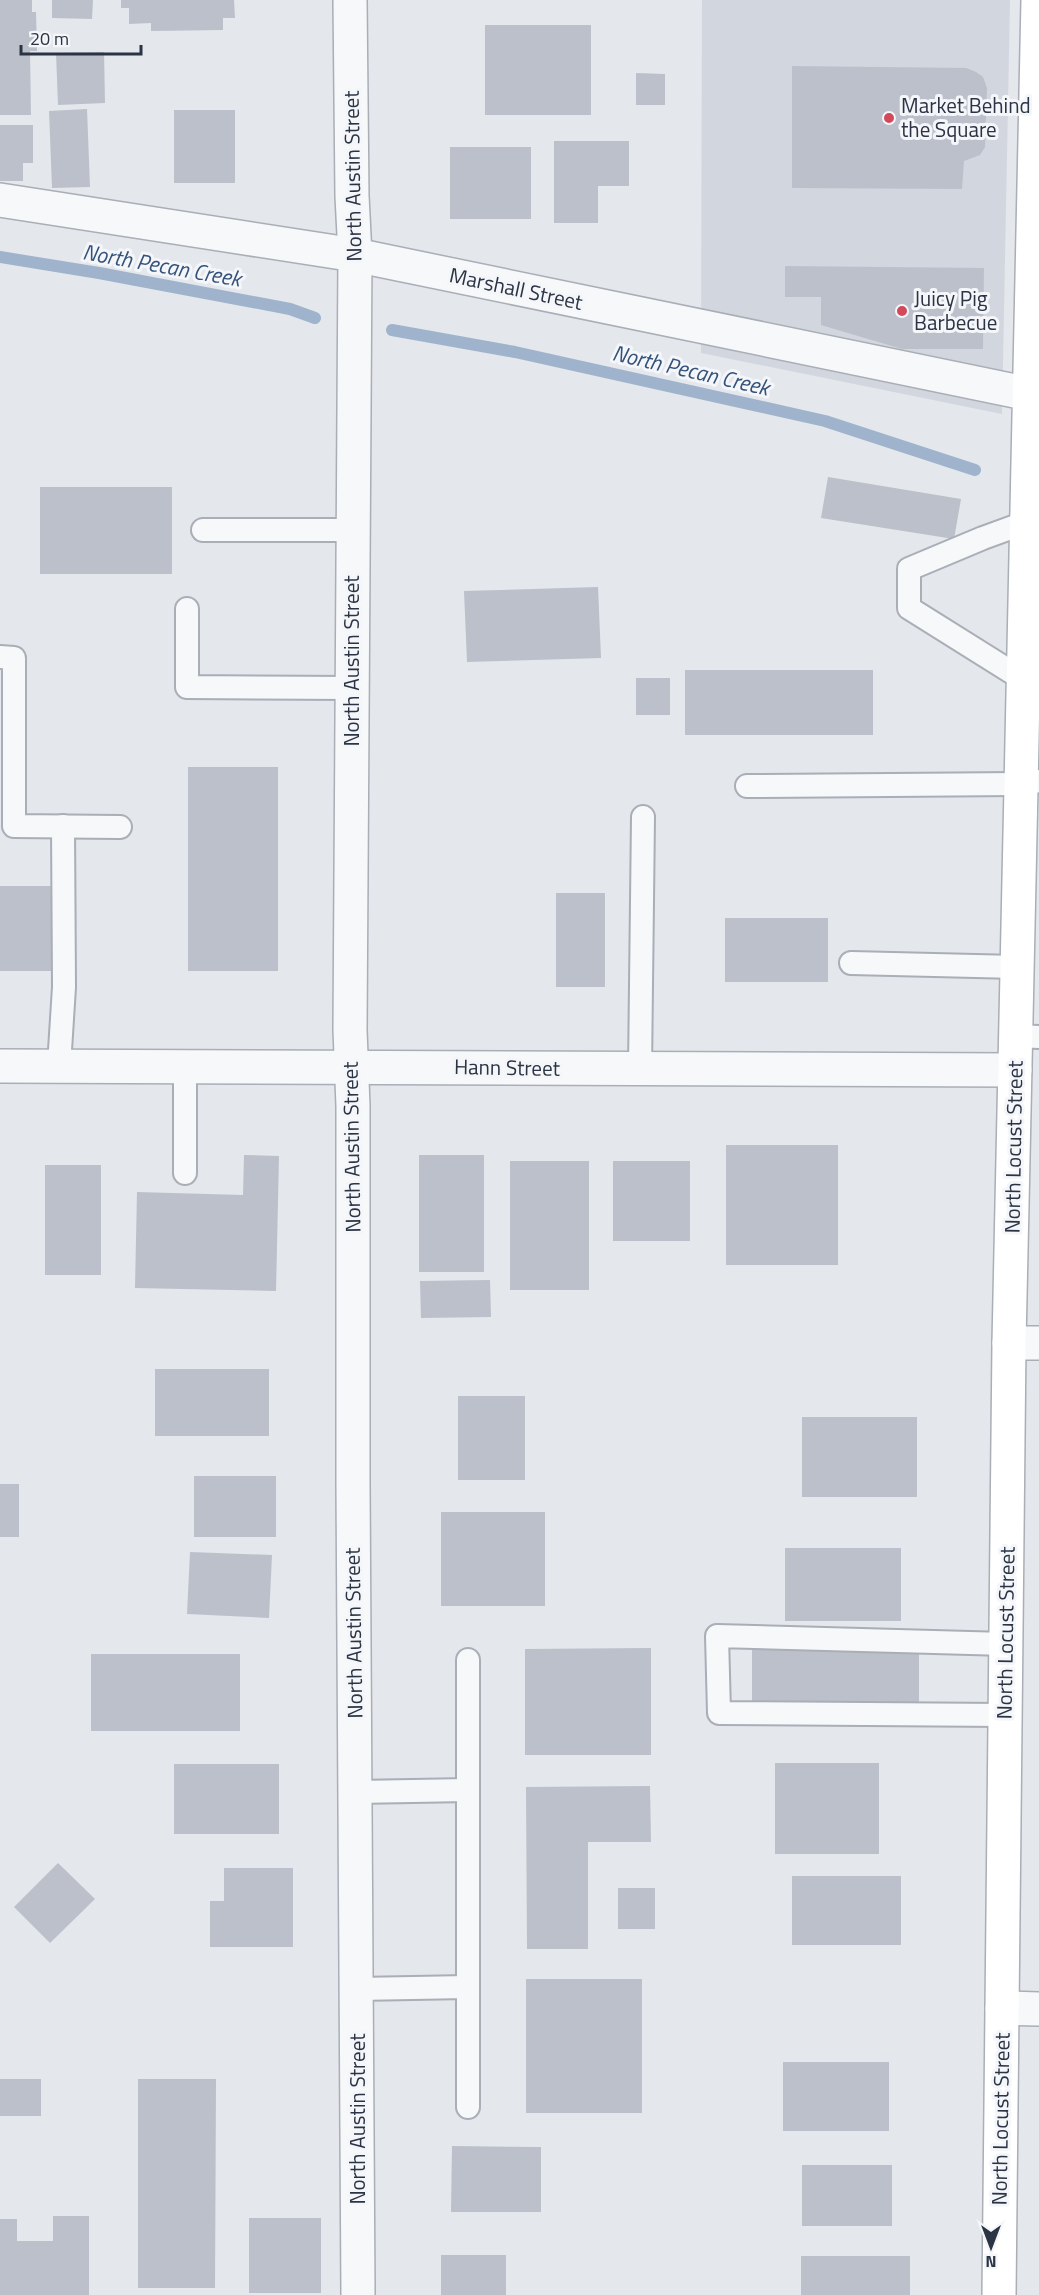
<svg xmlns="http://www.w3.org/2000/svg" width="1039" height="2295" font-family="'Titillium Web',sans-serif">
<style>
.built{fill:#d2d6de}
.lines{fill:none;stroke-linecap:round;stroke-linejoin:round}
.stream{stroke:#9fb4cc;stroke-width:12}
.building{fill:#bbc0ca}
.lane-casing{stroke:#a9aeb7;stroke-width:26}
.street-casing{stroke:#a9aeb7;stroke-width:36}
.secondary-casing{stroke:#a9aeb7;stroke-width:36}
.lane{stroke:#f7f8fa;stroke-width:22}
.street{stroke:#f7f8fa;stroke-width:33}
.secondary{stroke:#fff;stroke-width:33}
.poi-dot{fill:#d1495b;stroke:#f4f6f9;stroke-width:2}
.labels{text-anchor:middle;stroke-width:6;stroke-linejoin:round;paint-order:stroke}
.poi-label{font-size:21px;fill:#2b3445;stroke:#f4f6f9;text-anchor:start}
.street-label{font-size:21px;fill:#2b3445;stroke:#f4f6f9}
.water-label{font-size:22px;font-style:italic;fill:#34527a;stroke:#f4f6f9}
</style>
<rect width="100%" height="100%" fill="#e4e7ec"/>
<polygon class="built" points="702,0 1010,0 1002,414 701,353"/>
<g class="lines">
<g class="stream">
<polyline points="0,257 99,273 290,309 315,318"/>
<polyline points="392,330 515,352 825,421 975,470"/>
</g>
</g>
<g class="building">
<polygon points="0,0 32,0 32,12 36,12 37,51 30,51 31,115 0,115"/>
<polygon points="52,0 93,0 92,19 52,18"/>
<polygon points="121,0 234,0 235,18 223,18 223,30 151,31 151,23 129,24 129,8 121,8"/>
<rect x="485" y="25" width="106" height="90"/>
<polygon points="104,52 105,103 58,105 56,53"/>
<polygon points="792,66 966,68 976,72 983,77 987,88 985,147 980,155 964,161 962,189 792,188"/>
<polygon points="636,73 665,74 665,105 636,105"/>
<polygon points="87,109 90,187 52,188 49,111"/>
<rect x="174" y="110" width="61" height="73"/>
<polygon points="0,125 33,125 33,163 23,163 23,181 0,181"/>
<polygon points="554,141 629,141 629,186 598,186 598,223 554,223"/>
<rect x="450" y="147" width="81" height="72"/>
<polygon points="785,266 984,268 983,349 902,349 821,325 821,297 785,297"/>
<polygon points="828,477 961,499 954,539 821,518"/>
<rect x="40" y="487" width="132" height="87"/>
<polygon points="598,587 601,658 467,662 464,591"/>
<rect x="685" y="670" width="188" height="65"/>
<rect x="636" y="678" width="34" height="37"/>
<rect x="188" y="767" width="90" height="204"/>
<rect x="0" y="886" width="59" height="85"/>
<rect x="556" y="893" width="49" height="94"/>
<rect x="725" y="918" width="103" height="64"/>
<rect x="726" y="1145" width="112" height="120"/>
<polygon points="244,1155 279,1156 276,1291 135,1288 137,1192 243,1195"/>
<rect x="419" y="1155" width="65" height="117"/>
<rect x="510" y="1161" width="79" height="129"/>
<rect x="613" y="1161" width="77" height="80"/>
<rect x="45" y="1165" width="56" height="110"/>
<polygon points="490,1280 491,1317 421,1318 420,1281"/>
<rect x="155" y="1369" width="114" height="67"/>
<rect x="458" y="1396" width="67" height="84"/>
<rect x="802" y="1417" width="115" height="80"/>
<rect x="194" y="1476" width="82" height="61"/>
<rect x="0" y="1484" width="19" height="53"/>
<rect x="441" y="1512" width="104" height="94"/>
<rect x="785" y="1548" width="116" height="73"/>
<polygon points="190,1552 272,1555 269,1618 187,1614"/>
<polygon points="651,1648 651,1755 525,1755 525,1649"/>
<rect x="752" y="1650" width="167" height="59"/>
<rect x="91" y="1654" width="149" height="77"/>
<rect x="775" y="1763" width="104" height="91"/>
<rect x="174" y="1764" width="105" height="70"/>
<polygon points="650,1786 651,1842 588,1842 588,1949 527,1949 526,1787"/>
<polygon points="58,1863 95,1899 50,1943 14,1907"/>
<polygon points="224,1868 293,1868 293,1947 210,1947 210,1901 224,1901"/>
<rect x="792" y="1876" width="109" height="69"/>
<rect x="618" y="1888" width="37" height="41"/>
<rect x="526" y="1979" width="116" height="134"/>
<rect x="783" y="2062" width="106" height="69"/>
<rect x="0" y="2079" width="41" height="37"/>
<polygon points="138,2079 216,2079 215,2288 138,2288"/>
<polygon points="452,2146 541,2147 541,2212 451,2212"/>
<rect x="802" y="2165" width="90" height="61"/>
<polygon points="53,2216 89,2216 89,2295 0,2295 0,2219 17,2219 17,2241 53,2241"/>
<rect x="249" y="2218" width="72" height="75"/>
<rect x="441" y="2255" width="65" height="40"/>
<rect x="801" y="2256" width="109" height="39"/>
</g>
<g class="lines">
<g class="lane-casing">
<g id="lane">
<polyline points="203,530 353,530"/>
<polyline points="187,609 187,687 352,688"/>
<polyline points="0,657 14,658 14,826 120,827"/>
<polyline points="1024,680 909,608 909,569 983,538 1027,522"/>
<polyline points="747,786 1022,784 1039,781"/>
<polyline points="851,963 1017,967"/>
<polyline points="1016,1036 1039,1037"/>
<polyline points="59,1066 64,987 63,826"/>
<polyline points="185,1066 185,1173"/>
<polyline points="640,1070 643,817"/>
<polyline points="1005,1715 719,1713 717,1636 1006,1644"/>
<polyline points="356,1792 468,1790"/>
<polyline points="357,1989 468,1987"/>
<polyline points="468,2107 468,1660"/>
</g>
</g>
<g class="street-casing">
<g id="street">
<polyline points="350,0 352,196 355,255 350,1030 353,1106 353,1483 358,2295"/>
<polyline points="0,200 355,255 1030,394"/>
<polyline points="0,1066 1015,1070"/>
<polyline points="1009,1343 1039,1343"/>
<polyline points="1002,2008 1039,2009"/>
</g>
</g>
<g class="secondary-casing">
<polyline id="secondary" points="999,2295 1009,1343 1038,0"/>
</g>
<use href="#lane" class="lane"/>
<use href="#street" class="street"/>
<use href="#secondary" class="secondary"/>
</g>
<g class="poi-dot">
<circle cx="889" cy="118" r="6"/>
<circle cx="902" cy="311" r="6"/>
</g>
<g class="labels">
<g class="poi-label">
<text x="901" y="113">Market Behind<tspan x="901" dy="24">the Square</tspan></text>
<text x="914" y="306">Juicy Pig<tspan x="914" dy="24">Barbecue</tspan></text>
</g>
<g class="street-label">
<text transform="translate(353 176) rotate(-91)" y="7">North Austin Street</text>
<text transform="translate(516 289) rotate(12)" y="7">Marshall Street</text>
<text transform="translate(352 661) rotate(-90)" y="7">North Austin Street</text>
<text transform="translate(507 1068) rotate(1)" y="7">Hann Street</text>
<text transform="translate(352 1147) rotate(-91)" y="7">North Austin Street</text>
<text transform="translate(1014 1147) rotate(-89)" y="7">North Locust Street</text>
<text transform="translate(354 1633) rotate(-91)" y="7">North Austin Street</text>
<text transform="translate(1006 1633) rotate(-89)" y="7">North Locust Street</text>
<text transform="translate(358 2119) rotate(-90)" y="7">North Austin Street</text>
<text transform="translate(1001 2119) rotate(-89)" y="7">North Locust Street</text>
</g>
<g class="water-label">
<text transform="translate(162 265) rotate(10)" y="8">North Pecan Creek</text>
<text transform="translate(691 370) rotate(13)" y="8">North Pecan Creek</text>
</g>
</g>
<g transform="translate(991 2247) rotate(180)" stroke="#f4f6f9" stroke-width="4.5" paint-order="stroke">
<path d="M0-4.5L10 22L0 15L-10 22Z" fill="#2b3445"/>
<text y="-9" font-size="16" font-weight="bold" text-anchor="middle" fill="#2b3445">N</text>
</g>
<path d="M21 45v9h120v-9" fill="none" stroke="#2b3445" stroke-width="3"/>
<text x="30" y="45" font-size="18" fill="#2b3445" stroke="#f4f6f9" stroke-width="4.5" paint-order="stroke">20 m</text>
</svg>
